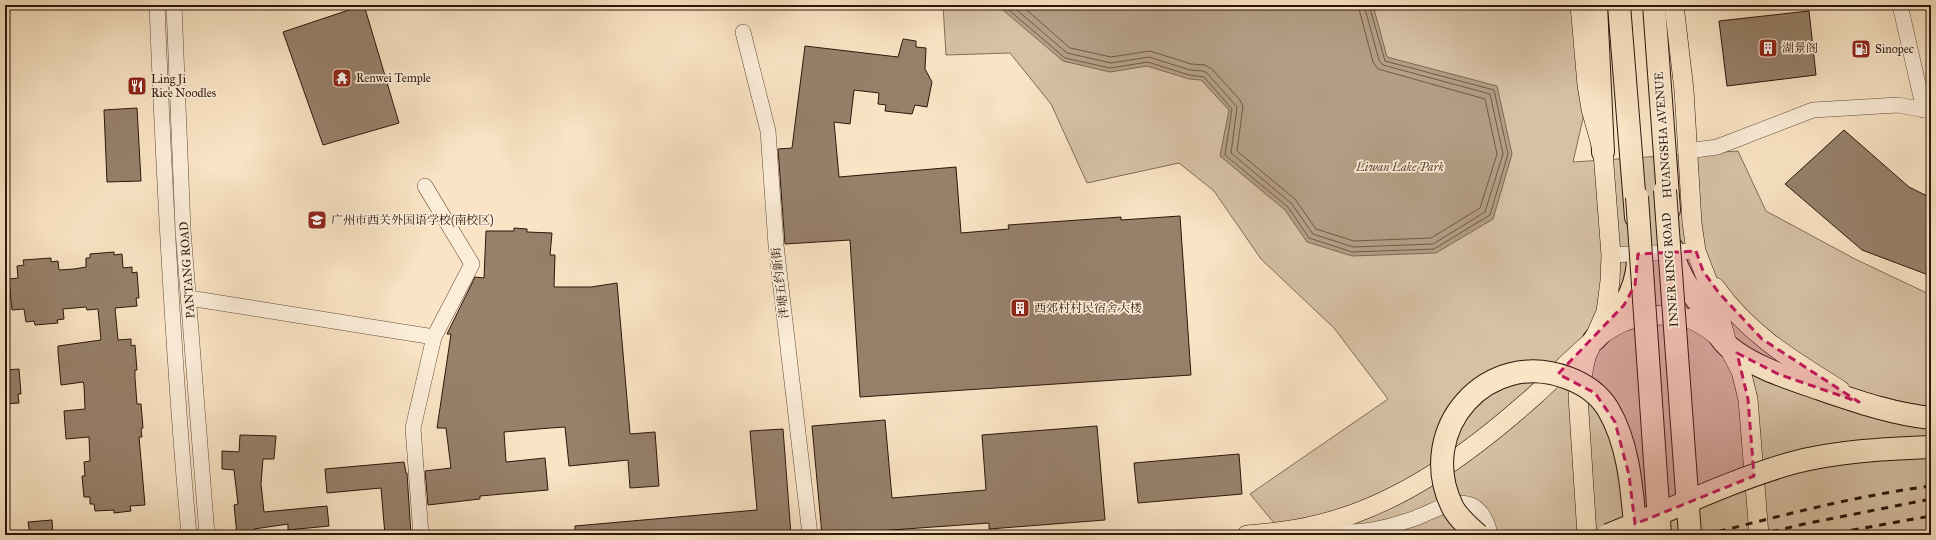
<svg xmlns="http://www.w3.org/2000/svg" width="1936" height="540" font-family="'IM FELL Great Primer','Noto Serif SC',serif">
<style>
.green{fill:#d7c1a5;stroke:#826c58}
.water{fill:#b49e85;stroke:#7e6854}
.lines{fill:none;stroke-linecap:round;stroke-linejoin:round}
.shore{stroke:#705a48;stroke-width:1}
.building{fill:#97816b;stroke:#2c160a}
.minor-casing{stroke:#604a39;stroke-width:16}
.major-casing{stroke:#2c160a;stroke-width:20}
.highway-casing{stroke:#2c160a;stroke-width:24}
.minor{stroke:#fcedd9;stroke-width:15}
.major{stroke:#fae4c5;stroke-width:19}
.highway{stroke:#fae4c5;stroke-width:22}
.rail{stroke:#2c160a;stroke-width:3;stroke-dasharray:7 7;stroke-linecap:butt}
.highway-bridge-casing{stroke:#2c160a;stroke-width:24;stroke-linecap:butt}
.highway-bridge{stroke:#fae4c5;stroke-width:22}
.marked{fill:#c2185b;fill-opacity:0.2;stroke:#c2185b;stroke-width:3;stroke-dasharray:8 5;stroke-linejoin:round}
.labels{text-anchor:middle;stroke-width:3.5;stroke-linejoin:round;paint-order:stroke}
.poi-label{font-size:12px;fill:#2c160a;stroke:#fcedd9;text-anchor:start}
.street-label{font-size:12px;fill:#2c160a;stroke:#fcedd9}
.park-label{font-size:12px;font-style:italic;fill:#5f4938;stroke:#fcedd9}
</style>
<rect width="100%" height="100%" fill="#fae4c5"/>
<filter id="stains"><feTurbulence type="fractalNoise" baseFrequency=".005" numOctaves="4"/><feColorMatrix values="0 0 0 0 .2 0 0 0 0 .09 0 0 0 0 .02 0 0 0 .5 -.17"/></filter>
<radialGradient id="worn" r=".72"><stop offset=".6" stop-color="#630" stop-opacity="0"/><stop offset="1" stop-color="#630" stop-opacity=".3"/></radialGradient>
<polygon class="green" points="943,5 1577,5 1585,110 1573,162 1738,151 1766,211 1855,259 1931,295 1931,535 1284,535 1250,494 1388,399 1334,328 1261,259 1214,191 1179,163 1087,183 1051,104 1010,53 946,55"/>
<polygon class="water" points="997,5 1373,5 1387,57 1497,86 1512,154 1493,219 1436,253 1352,256 1307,242 1285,210 1220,156 1229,110 1201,80 1189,79 1147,66 1110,72 1063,61"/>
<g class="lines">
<g class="shore">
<polyline points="1003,5 1065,58 1110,68 1148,62 1189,75 1204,77 1232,109 1225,155 1288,207 1309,238 1352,252 1434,249 1490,215 1508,154 1494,90 1385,61 1369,5"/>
<polyline points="1011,5 1067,53 1111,63 1149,57 1190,70 1203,71 1207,73 1237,107 1231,153 1291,203 1313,234 1353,247 1433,244 1485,212 1503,154 1490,94 1383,65 1379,60 1364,5"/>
<polyline points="1021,5 1070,48 1111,57 1150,51 1191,64 1205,65 1212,69 1240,100 1243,106 1237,151 1295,199 1316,229 1354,241 1431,238 1480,208 1497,154 1485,99 1378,69 1373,62 1358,5"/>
</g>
</g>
<g class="building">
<polygon points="364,5 399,123 323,145 283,32"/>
<polygon points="1809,11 1816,75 1727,86 1719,21"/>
<polygon points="903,39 916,41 916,47 926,48 925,69 932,82 927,107 915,105 912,114 885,111 886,105 878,104 879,93 854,90 850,124 834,122 839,177 956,167 961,233 1009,229 1008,225 1121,217 1121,220 1180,216 1191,375 860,397 850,240 785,244 778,149 792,148 805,46 898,57"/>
<polygon points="137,108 141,181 107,182 104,110"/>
<polygon points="1844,130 1909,187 1931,198 1931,276 1862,250 1785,184"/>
<polygon points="514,228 527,229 527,232 552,233 550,255 555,255 554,287 591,287 617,283 630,434 655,432 659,486 630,488 628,460 569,466 565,427 550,428 504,432 506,462 545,458 548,490 480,496 480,499 428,505 425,471 451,468 446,428 437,428 451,334 447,334 475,277 484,278 486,231 514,231"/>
<polygon points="114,252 114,255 122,254 123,268 132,267 132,273 137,272 139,298 136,298 137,306 115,308 118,340 131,339 131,346 135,345 137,370 135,370 135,378 137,404 141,404 143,428 141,429 142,437 139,437 145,505 130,506 131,511 114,513 114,510 95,511 94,504 90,504 90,497 84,497 82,476 85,476 84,462 90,461 89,437 66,439 64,411 85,409 84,385 83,382 61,385 58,352 58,346 101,340 98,309 87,310 86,307 63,309 64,319 57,320 58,323 35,325 34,321 26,322 24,309 12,310 9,279 18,278 17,266 24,265 23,260 51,258 51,262 58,261 59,270 74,269 86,267 86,258 90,258 90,254"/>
<polygon points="19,369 21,394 18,394 19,403 5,404 5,370"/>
<polygon points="885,420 892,498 986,490 982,435 1097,426 1105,520 989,529 989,523 822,535 812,426"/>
<polygon points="783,429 791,535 575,535 575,526 757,510 750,431"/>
<polygon points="240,435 276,436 274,459 263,459 261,484 264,512 327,506 329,526 288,530 288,524 254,529 255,535 237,535 234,505 238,504 234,470 222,469 222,451 239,452"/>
<polygon points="1239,454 1242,494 1138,503 1134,463"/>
<polygon points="404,462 406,473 407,473 411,535 385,535 381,488 327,493 325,469"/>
<polygon points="52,520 53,535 30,535 28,522"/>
</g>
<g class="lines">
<g class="minor-casing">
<g id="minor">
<path d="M157,5C164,182 173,359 189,535"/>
<polyline points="174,5 183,230 207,535"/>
<polyline points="1900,5 1924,110"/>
<polyline points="743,32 768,131 776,245 810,535"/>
<polyline points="1687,151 1717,147 1813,110 1898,105 1931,111"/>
<polyline points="1611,255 1696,251"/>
<polyline points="189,298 434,337"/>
<path d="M1307,531C1326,532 1346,533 1365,531C1381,529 1398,524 1413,519C1430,513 1449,500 1468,504C1481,507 1488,523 1490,535"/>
<polyline points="421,535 413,428 434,337 472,264 425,186"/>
</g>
</g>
<g class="major-casing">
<g id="major">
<polyline points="1580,5 1587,85 1591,109 1603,152 1611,255 1610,281 1606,312 1586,357 1578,396 1587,535"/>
<polyline points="1674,5 1684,90 1692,223 1696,251 1714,298 1728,346 1741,371 1748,399 1759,535"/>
<path d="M1715,287C1748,334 1792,360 1840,390"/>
<path d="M1247,535C1271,533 1294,531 1316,525C1399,506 1471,452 1533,397C1560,373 1588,338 1621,323C1641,314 1669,313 1690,319C1701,322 1711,331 1720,338"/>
</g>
</g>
<g class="highway-casing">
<g id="highway">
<polyline points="1596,5 1603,152"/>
<polyline points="1619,5 1636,217"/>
<polyline points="1654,5 1669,210"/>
<path d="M1672,248C1675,269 1688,288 1700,304C1709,317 1718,338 1729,347C1755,368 1789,378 1820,389C1856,401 1892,414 1931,418"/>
<path d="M1594,340C1617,316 1636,297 1638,261"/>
</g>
</g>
<use href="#minor" class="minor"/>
<use href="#major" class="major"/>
<use href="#highway" class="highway"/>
<g class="rail">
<path d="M1705,535C1780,516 1854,496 1931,486"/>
<polyline points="1758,535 1804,524 1931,499"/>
<polyline points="1824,535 1931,516"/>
<polyline points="1917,535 1931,532"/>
</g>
<g class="highway-bridge-casing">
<g id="highway-bridge">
<polyline points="1665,190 1690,535"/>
<polyline points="1637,197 1660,535"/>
<path d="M1478,535C1468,526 1457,517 1452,506C1415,429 1488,347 1568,378C1584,384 1599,394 1608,409C1630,446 1632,493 1636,535"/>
<path d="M1608,535C1669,511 1729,481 1792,463C1837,451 1884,449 1931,447"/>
</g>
</g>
<use href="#highway-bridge" class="highway-bridge"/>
</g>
<path class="marked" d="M1696,251L1703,271L1719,293L1762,339L1859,402L1778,374L1737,353L1748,399L1754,476L1635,524L1629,475L1615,422L1595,393L1558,374L1624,305L1635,285L1638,254Z"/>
<defs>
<g id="building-square" transform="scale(1)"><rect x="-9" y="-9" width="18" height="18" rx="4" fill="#8f2418" stroke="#fcedd9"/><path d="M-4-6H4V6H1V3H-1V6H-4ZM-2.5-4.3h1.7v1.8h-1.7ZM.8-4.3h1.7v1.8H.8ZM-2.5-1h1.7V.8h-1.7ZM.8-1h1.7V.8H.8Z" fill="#fff"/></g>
<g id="fuel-square" transform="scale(1)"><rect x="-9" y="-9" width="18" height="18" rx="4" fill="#8f2418" stroke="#fcedd9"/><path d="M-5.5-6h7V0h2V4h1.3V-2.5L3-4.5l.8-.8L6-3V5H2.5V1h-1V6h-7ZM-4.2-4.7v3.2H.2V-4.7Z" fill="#fff"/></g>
<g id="temple-square" transform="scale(1)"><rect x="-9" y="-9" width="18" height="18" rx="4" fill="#8f2418" stroke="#fcedd9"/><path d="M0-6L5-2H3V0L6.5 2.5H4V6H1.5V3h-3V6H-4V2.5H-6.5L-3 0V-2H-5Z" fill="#fff"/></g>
<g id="restaurant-square" transform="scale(1)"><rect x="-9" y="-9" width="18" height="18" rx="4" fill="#8f2418" stroke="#fcedd9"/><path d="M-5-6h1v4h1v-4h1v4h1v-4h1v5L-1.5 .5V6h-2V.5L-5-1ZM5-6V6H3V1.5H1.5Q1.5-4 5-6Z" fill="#fff"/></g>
<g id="school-square" transform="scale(1)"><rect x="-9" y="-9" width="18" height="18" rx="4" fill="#8f2418" stroke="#fcedd9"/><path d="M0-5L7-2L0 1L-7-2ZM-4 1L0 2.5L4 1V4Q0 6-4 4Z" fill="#fff"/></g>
</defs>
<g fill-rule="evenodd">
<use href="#building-square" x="1768" y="48"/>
<use href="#fuel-square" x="1861" y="49"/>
<use href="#temple-square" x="342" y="78"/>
<use href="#restaurant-square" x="137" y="86"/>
<use href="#school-square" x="317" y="220"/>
<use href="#building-square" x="1020" y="308"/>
</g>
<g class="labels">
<g class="poi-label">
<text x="1782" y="52">湖景阁</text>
<text x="1875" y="53">Sinopec</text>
<text x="356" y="82">Renwei Temple</text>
<text x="151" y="83">Ling Ji<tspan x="151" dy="14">Rice Noodles</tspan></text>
<text x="331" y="224">广州市西关外国语学校(南校区)</text>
<text x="1034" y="312">西郊村村民宿舍大楼</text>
</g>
<g class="street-label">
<text transform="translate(1663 135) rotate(-94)" y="4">HUANGSHA AVENUE</text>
<text transform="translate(187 270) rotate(-94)" y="4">PANTANG ROAD</text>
<text transform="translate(1670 270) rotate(-94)" y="4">INNER RING ROAD</text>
<text transform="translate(780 283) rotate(-97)" y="4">泮塘五约新街</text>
</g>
<g class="park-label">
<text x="1400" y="171">Liwan Lake Park</text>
</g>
</g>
<rect width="1936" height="540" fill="none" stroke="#fae4c5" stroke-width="20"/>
<rect x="6" y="6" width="1924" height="528" fill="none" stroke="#2c160a" stroke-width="2"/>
<rect x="10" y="10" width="1916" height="520" fill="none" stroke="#2c160a"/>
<rect width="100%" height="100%" filter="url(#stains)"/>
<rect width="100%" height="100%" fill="url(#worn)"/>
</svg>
